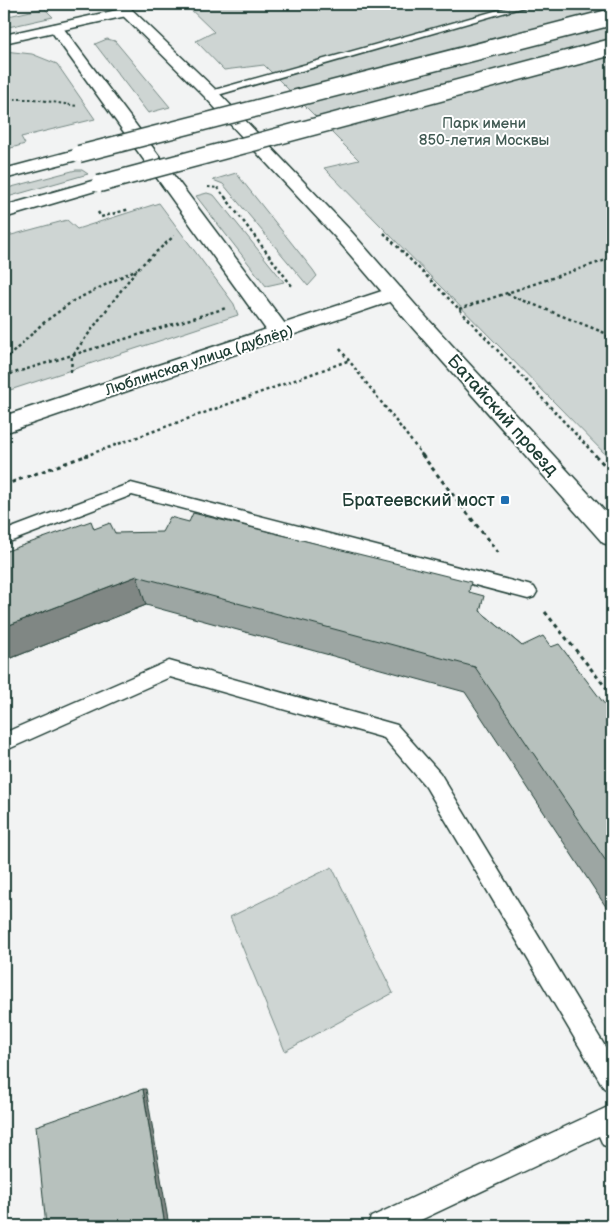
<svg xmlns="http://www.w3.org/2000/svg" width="616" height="1230" font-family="'Balsamiq Sans',sans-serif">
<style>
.green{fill:#ced5d3;stroke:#768984}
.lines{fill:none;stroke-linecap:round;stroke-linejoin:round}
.service-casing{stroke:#1f3d34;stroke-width:3}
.minor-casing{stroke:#1f3d34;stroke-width:3}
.tertiary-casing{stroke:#1f3d34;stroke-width:3}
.secondary-casing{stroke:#1f3d34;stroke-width:3}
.primary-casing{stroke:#1f3d34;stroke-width:3}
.path-far2{stroke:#1f3d34;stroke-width:2;stroke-dasharray:2.5 2.5;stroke-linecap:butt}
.path-far1{stroke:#1f3d34;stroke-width:2.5;stroke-dasharray:3 3;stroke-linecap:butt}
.path{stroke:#1f3d34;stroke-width:3;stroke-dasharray:4 4;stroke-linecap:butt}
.service{fill:#fff;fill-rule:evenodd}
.minor{fill:#fff;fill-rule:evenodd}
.tertiary{fill:#fff;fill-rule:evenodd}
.secondary{fill:#fff;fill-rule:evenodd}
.primary{fill:#fff;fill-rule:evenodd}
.primary-bridge-casing{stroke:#1f3d34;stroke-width:19;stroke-linecap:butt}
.primary-bridge{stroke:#fff;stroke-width:16}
.wall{fill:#9da6a3;stroke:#1f3d34}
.shaded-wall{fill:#808784;stroke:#1f3d34}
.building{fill:#b7c1bd;stroke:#1f3d34}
.poi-dot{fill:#1f6fb2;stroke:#fff;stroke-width:2}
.labels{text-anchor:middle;stroke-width:4;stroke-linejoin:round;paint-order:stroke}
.far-park-label{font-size:15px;fill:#425b54;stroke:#fff}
.far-street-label{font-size:15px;fill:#1f3d34;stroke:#fff}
.street-label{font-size:18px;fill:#1f3d34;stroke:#fff}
.poi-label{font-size:18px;fill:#1f3d34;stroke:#fff;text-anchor:end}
</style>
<rect width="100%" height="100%" fill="#f2f3f3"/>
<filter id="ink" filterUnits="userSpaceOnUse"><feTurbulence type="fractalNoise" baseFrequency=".02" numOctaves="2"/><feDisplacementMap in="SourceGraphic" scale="10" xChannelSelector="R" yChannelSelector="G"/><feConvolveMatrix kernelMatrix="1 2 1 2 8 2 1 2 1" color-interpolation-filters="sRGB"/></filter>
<g filter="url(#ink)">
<g class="green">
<polygon points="185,4 612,4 612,461 324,168 359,160 264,65 224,70 196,41 214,32"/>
<polygon points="44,8 53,17 4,28 4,17"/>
<polygon points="107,39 115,41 170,107 148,113 95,44"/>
<polygon points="4,51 32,54 57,64 95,119 21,137 25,144 4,150"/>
<polygon points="76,170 82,170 88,174 4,198 4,189"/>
<polygon points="236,173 313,270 317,276 308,286 223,184 213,180"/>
<polygon points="207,193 214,195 284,282 266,286 196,196"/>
<polygon points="159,203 234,304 238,315 4,392 4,237 67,220 77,229"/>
<polygon points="332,867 393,993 285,1051 230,917"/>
</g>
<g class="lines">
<g class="service-casing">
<g id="service">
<polygon points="520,4 534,4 211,97 206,94 207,92"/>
<polygon points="131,483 528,585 534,587 537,592 534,597 528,599 132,495 4,544 4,531"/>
<polygon points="169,661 397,725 440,773 612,1058 612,1092 604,1088 426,787 384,738 170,677 4,751 4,733"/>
<polygon points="612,1105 612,1148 603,1145 599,1136 408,1226 367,1226 371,1217"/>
</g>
</g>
<g class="minor-casing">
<polygon id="minor" points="56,24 61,25 288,328 291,333 288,338 280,340 272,338 49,28 51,25"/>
</g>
<g class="tertiary-casing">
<g id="tertiary">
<polygon points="126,8 131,9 133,12 131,15 4,43 4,35"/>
<polygon points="394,287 401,288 404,293 401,298 4,433 4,416"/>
</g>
</g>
<g class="secondary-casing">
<polygon id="secondary" points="111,4 126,4 217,91 349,229 426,317 612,519 612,546 603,543 412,327 335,237 205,97"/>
</g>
<g class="primary-casing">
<g id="primary">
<polygon points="79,149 85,150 88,154 85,158 4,179 4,169"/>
<polygon points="99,179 105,180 108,184 105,188 4,218 4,206"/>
</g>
</g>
<g class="path-far2">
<polyline points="4,99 34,99 77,106"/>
<polyline points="208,187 218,188 226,198"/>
</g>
<g class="path-far1">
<polyline points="225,197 292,286"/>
<polyline points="98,212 101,217 130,209"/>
<polyline points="384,233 459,309 596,456"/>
<polyline points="507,294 605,333 612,342"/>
<polyline points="459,309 612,258"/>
<polyline points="340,349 423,456"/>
<polyline points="4,361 42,324 73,301 137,269"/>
<polyline points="71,372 72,356 137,269 174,236"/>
<polyline points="4,376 226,308"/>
<polyline points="85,456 350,360"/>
</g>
<g class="path">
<polyline points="422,455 499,554"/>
<polyline points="595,455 612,473"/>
<polyline points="4,485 88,455"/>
<polyline points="545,612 612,695"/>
</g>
<use href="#service" class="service"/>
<use href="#minor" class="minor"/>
<use href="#tertiary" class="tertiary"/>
<use href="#secondary" class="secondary"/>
<use href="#primary" class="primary"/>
<g class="primary-bridge-casing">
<g id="primary-bridge">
<polyline points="79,154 612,17"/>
<polyline points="99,184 612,47"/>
</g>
</g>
<use href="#primary-bridge" class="primary-bridge"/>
</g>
<polygon class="wall" points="94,529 115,533 469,592 480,611 522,646 551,647 612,714 612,916 465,692 146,605 4,661 4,552"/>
<g class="shaded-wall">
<polygon points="137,576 146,605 4,661 4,627"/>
<polygon points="143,1089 146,1089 169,1226 165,1226"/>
</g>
<g class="building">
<polygon points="193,513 471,582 469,592 484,596 480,611 522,646 543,636 551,647 559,644 612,714 612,870 475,667 137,576 4,627 4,552 91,521 94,529 110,523 115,533 162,532 170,517 189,522"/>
<polygon points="143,1089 165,1226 46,1226 36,1126"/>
</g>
</g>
<rect class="poi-dot" x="500" y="495" width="10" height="10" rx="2.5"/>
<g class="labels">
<g class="far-park-label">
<text x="484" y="128">Парк имени<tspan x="484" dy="17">850-летия Москвы</tspan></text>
</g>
<g class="far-street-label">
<text transform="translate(199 360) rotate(-18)" y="5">Люблинская улица (дублёр)</text>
</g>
<g class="street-label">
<text transform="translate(503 415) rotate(48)" y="6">Батайский проезд</text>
</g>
<g class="poi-label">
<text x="495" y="506">Братеевский мост</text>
</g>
</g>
<rect width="616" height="1230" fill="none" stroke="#fff" stroke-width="20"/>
<rect x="10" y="10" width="596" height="1210" fill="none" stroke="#1f3d34" stroke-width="2" filter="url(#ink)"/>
</svg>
